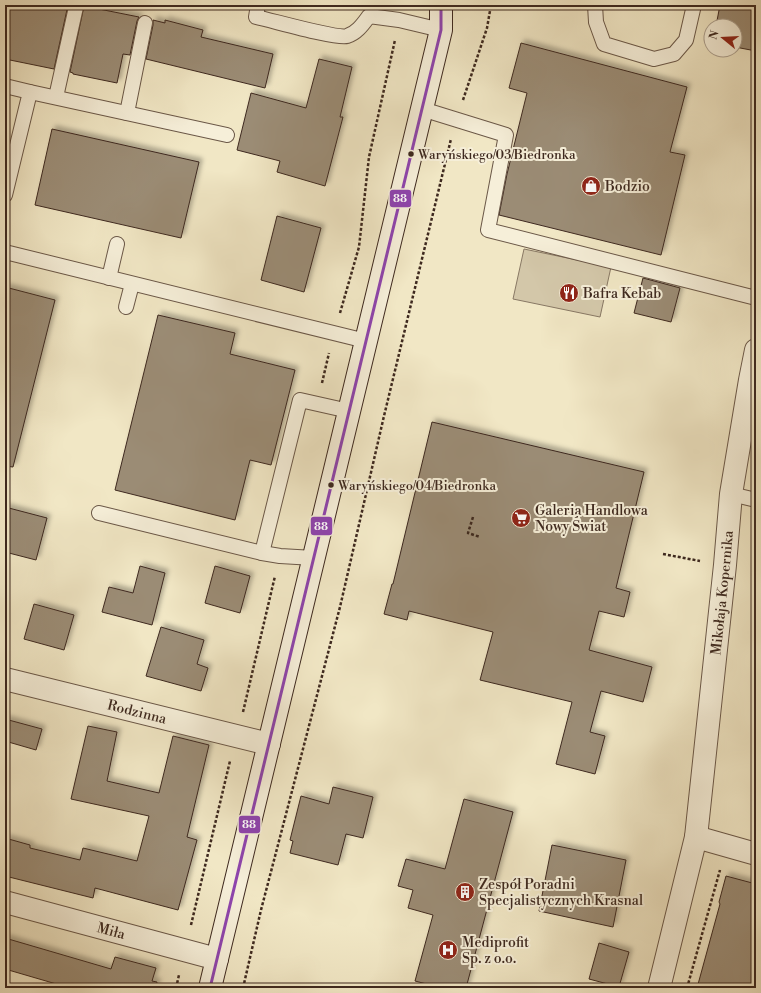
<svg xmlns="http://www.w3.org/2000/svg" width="761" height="993" font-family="'Libre Bodoni',serif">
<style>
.green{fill:#d3c7a9;stroke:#887864}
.building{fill:#9b8c75;stroke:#3e291f;filter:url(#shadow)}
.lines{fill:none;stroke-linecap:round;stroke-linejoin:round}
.lane-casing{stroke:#6b5848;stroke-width:16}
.street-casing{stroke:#6b5848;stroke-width:24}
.secondary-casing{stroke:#3e291f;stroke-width:24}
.path{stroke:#3e291f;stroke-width:2.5;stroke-dasharray:3 2;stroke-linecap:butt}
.lane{stroke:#f6efd9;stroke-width:14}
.street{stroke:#f6efd9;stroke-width:22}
.secondary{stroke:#f6efd9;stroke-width:22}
.bus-1-casing{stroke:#f6efd9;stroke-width:6}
.bus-1{stroke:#8e44ad;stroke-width:3}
.bus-dot{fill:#3e291f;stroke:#f6efd9;stroke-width:1.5}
.labels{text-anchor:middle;stroke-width:4;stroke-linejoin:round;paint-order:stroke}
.bus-label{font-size:13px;fill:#3e291f;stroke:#f6efd9;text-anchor:start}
.poi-label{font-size:14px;fill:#3e291f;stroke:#f6efd9;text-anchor:start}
.street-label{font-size:14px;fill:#3e291f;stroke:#f6efd9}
.line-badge{stroke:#f6efd9;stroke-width:1.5}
.badge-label{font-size:11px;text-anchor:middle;font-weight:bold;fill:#fff}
</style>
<defs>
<filter id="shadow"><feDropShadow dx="3.5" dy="-3.5" stdDeviation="2" flood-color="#0004"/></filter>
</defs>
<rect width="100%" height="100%" fill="#f1e7c5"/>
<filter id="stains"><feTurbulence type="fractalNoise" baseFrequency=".005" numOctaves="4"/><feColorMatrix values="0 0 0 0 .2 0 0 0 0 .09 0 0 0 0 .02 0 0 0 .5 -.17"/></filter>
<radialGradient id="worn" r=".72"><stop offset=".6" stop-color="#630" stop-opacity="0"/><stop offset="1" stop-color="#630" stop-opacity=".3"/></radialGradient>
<polygon class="green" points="524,249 611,267 600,317 513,299"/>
<g class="building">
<polygon points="9,5 68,5 54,69 5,59 5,22"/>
<polygon points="720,5 756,5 756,51 735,47 735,26 716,26"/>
<polygon points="84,6 139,17 137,21 130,55 123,54 117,83 73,74 73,73 70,72"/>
<polygon points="153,20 165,23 165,20 203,30 201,37 273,54 265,88 146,59 153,25"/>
<polygon points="521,43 687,87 670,152 685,155 661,255 499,215 507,174 527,93 509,88"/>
<polygon points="319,59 352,67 340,117 343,117 325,186 277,172 280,161 237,150 251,93 306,108"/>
<polygon points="52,129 199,162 181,238 35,205"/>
<polygon points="277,216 321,228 304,292 261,280"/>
<polygon points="643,278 680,288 671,322 634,313"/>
<polygon points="5,287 55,300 13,467 5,466"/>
<polygon points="158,315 235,333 230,354 295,370 271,465 250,460 235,520 115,490"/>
<polygon points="432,422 644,472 616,588 630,592 624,617 599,611 589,650 652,667 643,702 601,691 590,732 605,736 595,774 556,764 572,702 480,680 493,632 409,611 407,620 384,614 392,584 393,584"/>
<polygon points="5,507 47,518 36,560 5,552"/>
<polygon points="140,566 165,573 152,625 102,612 109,587 133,593"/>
<polygon points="215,566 250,576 240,613 205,603"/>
<polygon points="34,604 74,615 64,650 24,639"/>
<polygon points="161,627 204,640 197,664 208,668 201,691 146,676"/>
<polygon points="5,719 42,729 36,750 5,741"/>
<polygon points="88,726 117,732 107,781 159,793 173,736 209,745 187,837 197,840 178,910 95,888 93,898 5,876 5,838 30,845 30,848 80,860 83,848 137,861 149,816 71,799"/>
<polygon points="333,787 373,797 363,838 346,834 338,865 290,853 293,841 290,840 301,796 329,804"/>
<polygon points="464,799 513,812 466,988 442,988 415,981 433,915 408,908 413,890 398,886 406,859 445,869"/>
<polygon points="552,845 626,860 613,927 539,911"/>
<polygon points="726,876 756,884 756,988 697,988 720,904 719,902"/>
<polygon points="5,938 111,969 115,957 156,968 152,981 157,982 156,988 70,988 5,969"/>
<polygon points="599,943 629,952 619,987 589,979"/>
</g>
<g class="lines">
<g class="lane-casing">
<g id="lane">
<path d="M258,5L256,17C271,20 336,39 347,36C357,33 363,24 369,16L399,20L441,30"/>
<polyline points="595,5 596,22 604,44 654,59 674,54 686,40 694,5"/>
<polyline points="5,86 30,92 5,195"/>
<polyline points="30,92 227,135"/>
<polyline points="56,97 76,7"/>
<polyline points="422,109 506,135 488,230 756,298"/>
<polyline points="127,113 145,23"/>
<polyline points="5,252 366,341"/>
<polyline points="109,278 117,244"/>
<polyline points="126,307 132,284"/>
<polyline points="731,494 756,500"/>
<polyline points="99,513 262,553 280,556 314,558"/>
<polyline points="262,553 300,400 349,411"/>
</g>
</g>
<g class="street-casing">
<g id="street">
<path id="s1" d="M5,679L269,744"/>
<polyline points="696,837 756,854"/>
<path id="s2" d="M5,902L217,959"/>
<path id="s3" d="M659,988L696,837L725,565L731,494L750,380L756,350"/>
</g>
</g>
<g class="secondary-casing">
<polyline id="secondary" points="210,988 441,30 441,5"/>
</g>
<g class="path">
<polyline points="463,100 487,28 491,5"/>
<polyline points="340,313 359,247 369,157 395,40"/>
<polyline points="322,383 329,353"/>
<polyline points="473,517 468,533 480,537"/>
<polyline points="663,554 700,561"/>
<polyline points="243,712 275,576"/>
<polyline points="191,925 230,761"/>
<polyline points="176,988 179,975"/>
<polyline points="243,988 261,910 340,607 384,416 451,139"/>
<polyline points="687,988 720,870"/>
</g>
<use href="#lane" class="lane"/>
<use href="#street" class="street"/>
<use href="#secondary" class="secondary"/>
<g class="bus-1-casing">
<polyline id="bus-1" points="210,988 441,30 441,5"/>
</g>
<use href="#bus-1" class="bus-1"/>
</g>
<defs>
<g id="shop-disc" transform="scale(1)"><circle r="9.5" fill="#8f2418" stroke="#f6efd9"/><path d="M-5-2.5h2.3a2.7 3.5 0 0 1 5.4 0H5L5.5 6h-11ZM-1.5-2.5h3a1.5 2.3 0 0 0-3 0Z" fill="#fff"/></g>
<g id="restaurant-disc" transform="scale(1)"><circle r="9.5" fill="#8f2418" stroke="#f6efd9"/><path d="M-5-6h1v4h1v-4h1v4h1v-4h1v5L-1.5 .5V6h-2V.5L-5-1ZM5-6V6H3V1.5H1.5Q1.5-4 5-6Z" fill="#fff"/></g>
<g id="supermarket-disc" transform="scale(1)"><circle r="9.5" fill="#8f2418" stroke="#f6efd9"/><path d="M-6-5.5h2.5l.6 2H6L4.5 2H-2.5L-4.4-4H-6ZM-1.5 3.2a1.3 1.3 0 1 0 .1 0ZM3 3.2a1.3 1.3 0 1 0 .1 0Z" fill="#fff"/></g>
<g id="building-disc" transform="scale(1)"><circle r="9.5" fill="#8f2418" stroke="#f6efd9"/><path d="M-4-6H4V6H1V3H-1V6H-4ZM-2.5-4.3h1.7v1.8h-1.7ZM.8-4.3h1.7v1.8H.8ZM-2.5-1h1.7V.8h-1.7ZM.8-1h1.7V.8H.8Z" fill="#fff"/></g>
<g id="hospital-disc" transform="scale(1)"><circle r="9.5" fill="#8f2418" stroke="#f6efd9"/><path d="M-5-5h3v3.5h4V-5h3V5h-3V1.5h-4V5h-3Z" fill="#fff"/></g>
</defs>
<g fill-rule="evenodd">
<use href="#shop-disc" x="591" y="186"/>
<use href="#restaurant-disc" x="569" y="293"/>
<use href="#supermarket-disc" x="521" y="518"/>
<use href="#building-disc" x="465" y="892"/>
<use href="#hospital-disc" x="448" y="950"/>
</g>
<g class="bus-dot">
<circle cx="411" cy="154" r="3.5"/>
<circle cx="331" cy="485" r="3.5"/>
</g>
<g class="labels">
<g class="bus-label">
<text x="418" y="159">Waryńskiego/03/Biedronka</text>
<text x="338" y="490">Waryńskiego/04/Biedronka</text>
</g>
<g class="poi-label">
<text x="605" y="191">Bodzio</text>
<text x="583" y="298">Bafra Kebab</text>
<text x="535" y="515">Galeria Handlowa<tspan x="535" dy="16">Nowy Świat</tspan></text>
<text x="479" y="889">Zespół Poradni<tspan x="479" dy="16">Specjalistycznych Krasnal</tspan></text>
<text x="462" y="947">Mediprofit<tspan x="462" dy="16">Sp. z o.o.</tspan></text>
</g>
<g class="street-label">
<text dy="5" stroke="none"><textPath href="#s3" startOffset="401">Mikołaja Kopernika</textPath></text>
<text dy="5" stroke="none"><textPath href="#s1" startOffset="136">Rodzinna</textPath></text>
<text dy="5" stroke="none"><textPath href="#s2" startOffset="110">Miła</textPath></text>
</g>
</g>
<g class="line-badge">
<rect x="389" y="189" width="23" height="19" rx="4" fill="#8e44ad"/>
<rect x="310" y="516" width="23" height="20" rx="4" fill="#8e44ad"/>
<rect x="238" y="815" width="23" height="19" rx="4" fill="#8e44ad"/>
</g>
<g class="badge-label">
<text x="400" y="202">88</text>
<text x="321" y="530">88</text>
<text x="249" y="828">88</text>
</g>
<rect width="761" height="993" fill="none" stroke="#f1e7c5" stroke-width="20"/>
<rect x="6" y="6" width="749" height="981" fill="none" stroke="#3e291f" stroke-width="2"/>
<rect x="10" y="10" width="741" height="973" fill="none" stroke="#3e291f"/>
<g transform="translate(723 38) rotate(288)"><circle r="19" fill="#f6efd9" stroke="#aca08f"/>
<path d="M0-3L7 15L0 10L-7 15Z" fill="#8f2418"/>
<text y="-6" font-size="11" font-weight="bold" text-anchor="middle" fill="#3e291f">N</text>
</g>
<rect width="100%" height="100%" filter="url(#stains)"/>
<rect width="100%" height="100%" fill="url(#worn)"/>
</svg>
